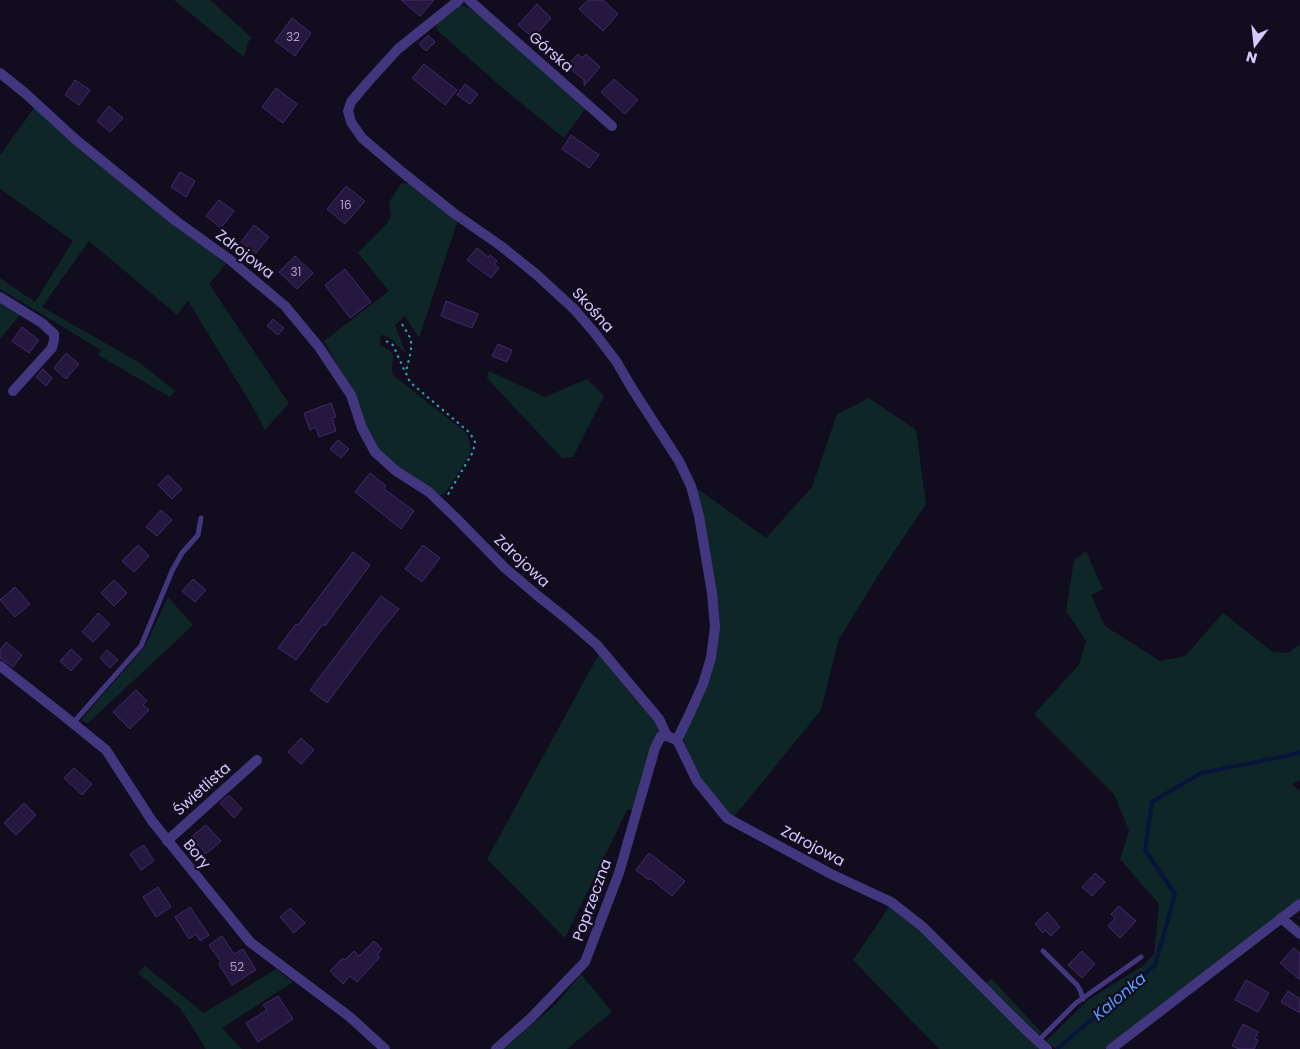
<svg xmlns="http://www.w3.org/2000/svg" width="1300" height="1049" font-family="Poppins,sans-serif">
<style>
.green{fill:#0f2628}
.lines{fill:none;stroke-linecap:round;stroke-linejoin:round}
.stream{stroke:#08153b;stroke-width:4}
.building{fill:#25183f;stroke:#3f2a6b}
.path{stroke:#2ca8b0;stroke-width:2;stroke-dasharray:2.5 4;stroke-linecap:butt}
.lane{stroke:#42367e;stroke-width:5}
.street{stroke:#42367e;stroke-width:10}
.labels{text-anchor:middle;stroke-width:4.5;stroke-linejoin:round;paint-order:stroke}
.number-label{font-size:12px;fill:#aa9dcf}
.street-label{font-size:15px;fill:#d6c9ff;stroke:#110c1e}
.water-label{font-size:16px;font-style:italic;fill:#579dff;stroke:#110c1e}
</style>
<rect width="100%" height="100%" fill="#110c1e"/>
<g class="green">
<polygon points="174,0 210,0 252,38 248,42 244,57"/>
<polygon points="460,4 478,13 586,108 564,138 506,91 437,30 436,22"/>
<polygon points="34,108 227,263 209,284 281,392 289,403 265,430 251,404 188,301 177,315 89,241 42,307 140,363 175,391 170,397 98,355 101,350 0,289 0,278 35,302 73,241 0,189 0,155"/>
<path d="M402,183L412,184L458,220L419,338L405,316L395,325L406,354L389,337L381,335L380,345C403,355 388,358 393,375L466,433C470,440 471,446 470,454L446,492L442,495H437L400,471L378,451L367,430L355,396L324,341L389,291L358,253L388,222L391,215L389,202Z"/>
<polygon points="0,301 20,315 0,339"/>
<polygon points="489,371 545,397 587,379 604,396 573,457 562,458 487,378"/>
<polygon points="869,398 916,430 926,504 879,574 839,639 821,710 733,818 700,781 683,738 717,646 694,486 766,538 812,487 837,414"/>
<polygon points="1086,551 1103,589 1091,595 1105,626 1160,661 1185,656 1223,613 1273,652 1288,653 1300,644 1300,780 1292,784 1300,791 1300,900 1105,1049 1056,1049 1046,1041 1088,1000 1144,965 1154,954 1159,904 1120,859 1129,831 1114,794 1034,714 1079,665 1086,641 1066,611 1074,560"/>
<polygon points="168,597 193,625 88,723 84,722 82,719 84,716 144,648"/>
<polygon points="599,654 655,722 658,729 635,809 627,810 565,938 487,859"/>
<polygon points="889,907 922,930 1042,1049 939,1049 853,960"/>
<polygon points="145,966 204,1013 276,969 293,982 222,1028 242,1049 206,1049 181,1009 138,973"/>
<polygon points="581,974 612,1012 567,1049 504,1049 556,1004"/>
<polygon points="992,979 1042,1033 1036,1035 984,984"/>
</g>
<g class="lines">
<polyline class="stream" points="1057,1049 1155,965 1175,894 1145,850 1152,802 1201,773 1291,755 1300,752"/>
</g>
<g class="building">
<polygon points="401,0 434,0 420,16"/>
<polygon points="588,0 603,0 618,14 603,31 579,9"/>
<polygon points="537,4 551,18 537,34 534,31 530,35 518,25"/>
<polygon points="292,18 311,33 295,56 275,41"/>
<polygon points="428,35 435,42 426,51 419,44"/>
<polygon points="578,54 582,58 586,54 600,67 584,86 584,80 572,70 574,67 570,63"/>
<polygon points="424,64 457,90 445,105 412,78"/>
<polygon points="614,79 638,100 625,114 601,92"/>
<polygon points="75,80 90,90 79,105 65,95"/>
<polygon points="465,84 478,94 470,104 457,95"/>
<polygon points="276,88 297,104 283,123 262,107"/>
<polygon points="109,106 123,118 110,132 97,121"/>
<polygon points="571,135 599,155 589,168 562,149"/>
<polygon points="180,172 195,181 186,197 171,187"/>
<polygon points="346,186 365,201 345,224 327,209"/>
<polygon points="219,200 234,211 221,228 206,216"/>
<polygon points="254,225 269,237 256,253 241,242"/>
<polygon points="477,248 488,257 490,255 497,261 494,264 499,268 491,278 467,260"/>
<polygon points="295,256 313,273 297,289 279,272"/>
<polygon points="345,269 371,302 350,318 325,285"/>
<polygon points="446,301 478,314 472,328 441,316"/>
<polygon points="273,319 284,328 278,335 267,326"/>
<polygon points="22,327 39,340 29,353 12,341"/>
<polygon points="498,344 512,350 507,362 492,356"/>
<polygon points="66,353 79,364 66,379 54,368"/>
<polygon points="43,369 52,378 46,386 36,377"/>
<polygon points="331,403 336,417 332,418 336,431 319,437 316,427 310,430 304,413"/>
<polygon points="338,440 349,449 341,458 330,449"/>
<polygon points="370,473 386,486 384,489 414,511 401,529 355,492"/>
<polygon points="168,475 182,489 172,499 158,485"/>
<polygon points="161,510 172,520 157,536 146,527"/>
<polygon points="138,545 149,556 134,572 122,561"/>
<polygon points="423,545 440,558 422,582 405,569"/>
<polygon points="353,552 370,565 325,626 323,624 296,660 278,648 296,624 298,625"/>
<polygon points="193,579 206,590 195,602 182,591"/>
<polygon points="114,580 127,593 114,606 101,593"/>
<polygon points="15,587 30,604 15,617 0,600"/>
<polygon points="381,596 399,609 380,632 327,703 310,690"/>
<polygon points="98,613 110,624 93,642 82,632"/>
<polygon points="6,642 22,655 13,667 0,658 0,650"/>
<polygon points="71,649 82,659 71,671 60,661"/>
<polygon points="107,650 118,660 110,668 100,658"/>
<polygon points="136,690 147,701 143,705 149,710 130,729 113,712"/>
<polygon points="301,738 314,750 301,764 288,752"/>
<polygon points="74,768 92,784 82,795 64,778"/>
<polygon points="229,795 242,809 234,818 220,803"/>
<polygon points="24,803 36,815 16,835 4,823"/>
<polygon points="206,825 221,841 206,854 191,837"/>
<polygon points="144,845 154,861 141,870 130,854"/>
<polygon points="649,853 685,881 672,896 650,878 649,880 636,870"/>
<polygon points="1095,873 1105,882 1092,896 1082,887"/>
<polygon points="158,887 171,907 156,917 143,897"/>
<polygon points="1119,906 1136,921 1120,938 1108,926 1115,918 1111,914"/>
<polygon points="190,907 209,935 200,941 196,934 189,939 175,917"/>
<polygon points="290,908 305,923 294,933 280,917"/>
<polygon points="1047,912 1060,927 1051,936 1045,930 1043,933 1035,924"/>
<polygon points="222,936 234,954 243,949 256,970 232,985 219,964 221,962 209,945"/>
<polygon points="374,941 382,949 377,955 380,957 357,982 350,976 343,984 330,971 343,958 345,960 354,951 359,956"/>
<polygon points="1294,948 1300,953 1300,980 1280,963"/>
<polygon points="1082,951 1095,964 1082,978 1068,965"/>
<polygon points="1246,980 1269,993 1258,1012 1235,1000"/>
<polygon points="1288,991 1300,999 1300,1013 1281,1002"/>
<polygon points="278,996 293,1019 258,1042 246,1023 267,1010 263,1005"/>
<polygon points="1243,1024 1258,1032 1255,1039 1258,1040 1254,1049 1239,1049 1232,1046"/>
</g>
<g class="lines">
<g class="path">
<polyline points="402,324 411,339 411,351 406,371 407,377 411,383 470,433 475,442 473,452 447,496"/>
<polyline points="386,341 393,345 406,374"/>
</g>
<g class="lane">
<polyline points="73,723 141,646 172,571 182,553 198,535 201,518"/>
<polyline points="1043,951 1077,985 1080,990 1083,999"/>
<polyline points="1038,1041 1076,1003 1141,957"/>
</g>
<g class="street">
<polyline points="459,0 398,49 367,83 351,102 348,111 351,122 362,138 402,172 455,214 501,246 537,275 574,309 594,332 616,361 633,390 679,461 691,486 699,516 712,593 715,627 711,658 703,684 690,713 677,740"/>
<polyline points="469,0 612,126"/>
<polyline points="0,73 25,93 75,139 176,221 229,259 285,306 319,347 351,395 362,428 375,452 396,471 429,492 456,518 505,568 538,596 567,619 597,645 659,719 667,736 677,740 697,781 727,818 831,874 891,902 923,927 1028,1032 1047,1049"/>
<polyline points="0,297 42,323 54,334 54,340 52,348 13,391"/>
<polyline points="0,666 59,712 106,750 152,821 250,942 350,1017 385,1049"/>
<polyline points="167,841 257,760"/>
<polyline points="1281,918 1300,934"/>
<polyline points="496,1049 531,1018 585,962 619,873 655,748 661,736 667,736"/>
<polyline points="1111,1049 1300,904"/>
</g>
</g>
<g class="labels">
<g class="number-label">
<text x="293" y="41">32</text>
<text x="346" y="209">16</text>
<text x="296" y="276">31</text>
<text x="237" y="971">52</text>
</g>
<g class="street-label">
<text transform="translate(551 52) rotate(41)" y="5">Górska</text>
<text transform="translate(245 254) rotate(38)" y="5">Zdrojowa</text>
<text transform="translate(593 310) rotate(48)" y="5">Skośna</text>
<text transform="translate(522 561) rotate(43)" y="5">Zdrojowa</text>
<text transform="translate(202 789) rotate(-42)" y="5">Świetlista</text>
<text transform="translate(813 846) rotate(28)" y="5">Zdrojowa</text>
<text transform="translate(197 854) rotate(51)" y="5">Bory</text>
<text transform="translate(592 900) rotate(-70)" y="5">Poprzeczna</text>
</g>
<g class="water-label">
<text transform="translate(1119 996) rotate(-40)" y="6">Kalonka</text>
</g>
</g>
<g transform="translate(1255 45) rotate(195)" stroke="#110c1e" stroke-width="4" paint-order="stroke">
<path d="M0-4L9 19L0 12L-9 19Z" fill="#d6c9ff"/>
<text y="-8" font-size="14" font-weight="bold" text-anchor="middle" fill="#d6c9ff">N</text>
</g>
</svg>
